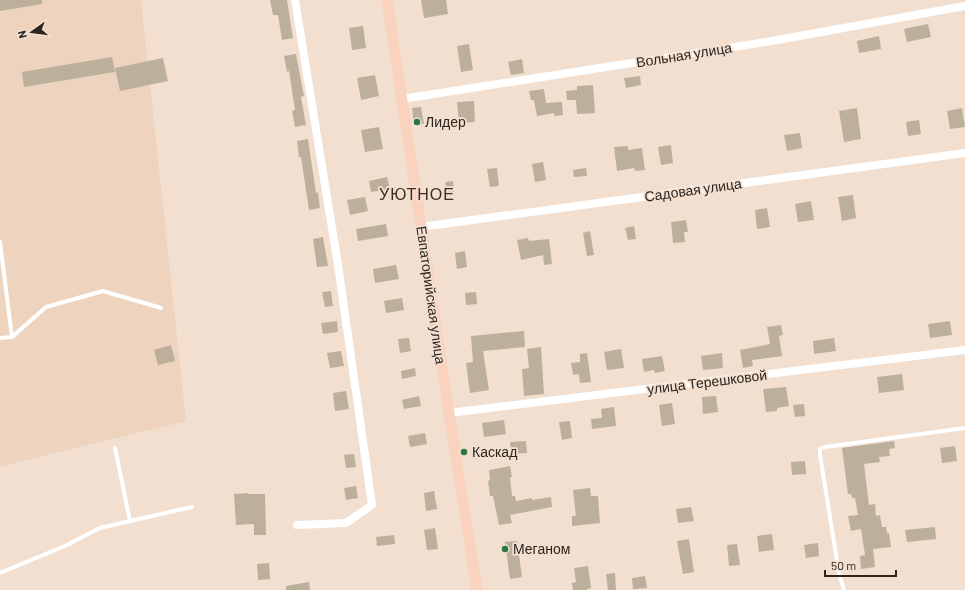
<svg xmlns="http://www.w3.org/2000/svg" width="965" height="590" font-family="Barlow,sans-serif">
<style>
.built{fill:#eed4bf}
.building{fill:#bcb09d}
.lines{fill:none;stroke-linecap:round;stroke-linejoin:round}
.lane{stroke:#fff;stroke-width:4}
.street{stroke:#fff;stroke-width:8}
.secondary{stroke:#fad3c0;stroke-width:11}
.poi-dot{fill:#2b7745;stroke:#f3dfcf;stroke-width:1.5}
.labels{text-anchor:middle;stroke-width:3.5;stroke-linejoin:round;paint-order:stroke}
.street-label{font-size:14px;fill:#2c251f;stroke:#f3dfcf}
.poi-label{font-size:14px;fill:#2c251f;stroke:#f3dfcf;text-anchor:start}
.quarter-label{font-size:16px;letter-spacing:1px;fill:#3c2d21;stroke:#f3dfcf}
</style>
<rect width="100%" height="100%" fill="#f3dfcf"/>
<polygon class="built" points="0,0 141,0 186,421 0,467"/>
<g class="building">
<polygon points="0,0 42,0 42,4 0,11"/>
<polygon points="270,0 287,0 293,38 282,40 278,15 273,15"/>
<polygon points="421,0 446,0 448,14 424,18"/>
<polygon points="928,24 931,37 907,42 904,29"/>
<polygon points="363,26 366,48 352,50 349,28"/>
<polygon points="879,36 881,49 859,53 857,41"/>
<polygon points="469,44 473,70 461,72 457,46"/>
<polygon points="296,54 304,96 301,97 306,125 295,127 292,111 295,110 289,71 287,72 284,56"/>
<polygon points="112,57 115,72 24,87 22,72"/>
<polygon points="163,58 168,81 120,91 115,68"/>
<polygon points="522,59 524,73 511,75 508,62"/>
<polygon points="375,75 379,96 361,100 357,78"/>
<polygon points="640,76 641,85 626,88 624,78"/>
<polygon points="593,85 595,113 577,114 576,100 567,100 566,91 577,90 577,86"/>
<polygon points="544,89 546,103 562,102 563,115 554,116 554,113 537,116 534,100 531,100 529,91"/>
<polygon points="474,101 475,122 459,123 457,102"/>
<polygon points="421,107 424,124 414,125 412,108"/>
<polygon points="857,108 861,139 844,142 839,111"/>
<polygon points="962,108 965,127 950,129 947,111"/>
<polygon points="919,120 921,134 908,136 906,122"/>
<polygon points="379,127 383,149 365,152 361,130"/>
<polygon points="800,133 802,148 787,151 784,135"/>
<polygon points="308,139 316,193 318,192 320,208 309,210 301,157 299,157 297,141"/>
<polygon points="671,145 673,163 661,165 658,147"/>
<polygon points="628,146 628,150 642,148 645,170 635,171 634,168 617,171 614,147"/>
<polygon points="543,162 546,180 535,182 532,164"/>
<polygon points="497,168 499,186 490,187 487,169"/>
<polygon points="586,168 587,176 574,177 573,170"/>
<polygon points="387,177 390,189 371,192 369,181"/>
<polygon points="453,181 454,192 447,193 445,182"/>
<polygon points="853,195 856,218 842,221 838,197"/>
<polygon points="365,197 368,211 350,215 347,200"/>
<polygon points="811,201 814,220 798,222 795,204"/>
<polygon points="767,208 770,227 757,229 755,210"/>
<polygon points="686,220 688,232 684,232 685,242 673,243 671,222"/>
<polygon points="386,224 388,236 358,241 356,229"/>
<polygon points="634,226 636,239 628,240 625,228"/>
<polygon points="590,231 594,255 587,256 583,233"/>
<polygon points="323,237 328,266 317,267 313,239"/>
<polygon points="528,238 529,241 549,239 552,264 544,265 543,255 521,260 517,240"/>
<polygon points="465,251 467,267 457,269 455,253"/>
<polygon points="396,265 399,279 375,283 373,269"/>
<polygon points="331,291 333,306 325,307 322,292"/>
<polygon points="476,292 477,304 466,305 465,293"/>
<polygon points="402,298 404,310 386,313 384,301"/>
<polygon points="337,321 338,332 323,334 321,323"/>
<polygon points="950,321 952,335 930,338 928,324"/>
<polygon points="781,325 783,335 779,336 782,356 752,360 753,366 743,368 740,350 770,344 767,327"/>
<polygon points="524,331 525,347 483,351 489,390 470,393 466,363 473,362 471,336"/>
<polygon points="409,338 411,351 400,353 398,339"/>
<polygon points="834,338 836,351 814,354 813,341"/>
<polygon points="171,345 175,361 158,365 154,350"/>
<polygon points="541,347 544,394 524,396 522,369 529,368 527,349"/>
<polygon points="621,349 624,368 607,370 604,352"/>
<polygon points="341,351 344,366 330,368 327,353"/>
<polygon points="587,353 591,382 580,383 579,374 573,375 571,363 580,362 580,354"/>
<polygon points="722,353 723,368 703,370 701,356"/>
<polygon points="662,356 665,371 655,373 654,370 644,372 642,359"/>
<polygon points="415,368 416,376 402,379 401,371"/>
<polygon points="902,374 904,390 879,393 877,377"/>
<polygon points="786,387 789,406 777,408 777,411 766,412 763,389"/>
<polygon points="346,391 349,409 335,411 333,393"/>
<polygon points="419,396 421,406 404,409 402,400"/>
<polygon points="716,396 718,412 703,414 702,397"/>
<polygon points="672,403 675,424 662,426 659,405"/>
<polygon points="804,404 805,416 795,417 793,405"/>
<polygon points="614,407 616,426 592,429 591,419 602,418 601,409"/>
<polygon points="504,420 506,434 484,437 482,423"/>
<polygon points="570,421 572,438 562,440 559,422"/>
<polygon points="425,433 427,444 410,447 408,436"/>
<polygon points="526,441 527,453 511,454 510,442"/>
<polygon points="894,441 895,448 889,449 890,456 879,457 880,462 864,464 869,505 875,504 876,516 880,515 882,527 886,527 887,533 889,533 891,547 873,549 875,567 861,569 860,556 865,555 861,529 851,531 848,516 858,515 855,498 852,498 851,494 848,494 842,448"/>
<polygon points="955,446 957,461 942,463 940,448"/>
<polygon points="354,454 356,467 346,468 344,455"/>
<polygon points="805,461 806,474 792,475 791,462"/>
<polygon points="510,466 512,477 510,477 512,496 515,496 516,501 532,498 532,500 551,497 552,507 510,515 512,523 499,525 493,496 490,496 488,481 490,480 489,470"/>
<polygon points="356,486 358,498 346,500 344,488"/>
<polygon points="590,488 591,496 598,496 600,523 572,526 572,516 576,516 573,490"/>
<polygon points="434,491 437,509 426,511 424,493"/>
<polygon points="248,493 248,494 265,494 266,535 254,535 254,524 236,525 234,494"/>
<polygon points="691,507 694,521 678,523 676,509"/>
<polygon points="935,527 936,539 907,542 905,530"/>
<polygon points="435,528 438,549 427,550 424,530"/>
<polygon points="772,534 774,550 759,552 757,536"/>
<polygon points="394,535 395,544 377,546 376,537"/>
<polygon points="689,539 694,572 683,574 677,541"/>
<polygon points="517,541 522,577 510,579 505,542"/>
<polygon points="818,543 819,556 806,558 804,545"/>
<polygon points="737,544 740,565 729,566 727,545"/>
<polygon points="269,563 270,579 258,580 257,564"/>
<polygon points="588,566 591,588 587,589 587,590 573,590 572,583 576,582 574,568"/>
<polygon points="615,573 616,590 608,590 606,574"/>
<polygon points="645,576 647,588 633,589 632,578"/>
<polygon points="309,582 310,590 286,590 286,586"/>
</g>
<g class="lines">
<g class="lane">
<polyline points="0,242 12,337 0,338"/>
<polyline points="12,337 46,307 103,291 161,308"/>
<polyline points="130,521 192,507"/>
<polyline points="0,573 65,546 100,528 130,521 115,448"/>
<polyline points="844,590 839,573 820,455 820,449 825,447 965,428"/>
</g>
<g class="street">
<polyline points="295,0 338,265 372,505 346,523 297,525"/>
<polyline points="402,99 772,41 965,6"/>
<polyline points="421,227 965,153"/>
<polyline points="449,413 965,350"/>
</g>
<polyline class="secondary" points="387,0 449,413 477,590"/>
</g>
<g class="poi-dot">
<circle cx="417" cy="122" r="4"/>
<circle cx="464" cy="452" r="4"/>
<circle cx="505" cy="549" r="4"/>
</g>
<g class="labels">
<g class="street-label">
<text transform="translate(684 55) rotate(-9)" y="5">Вольная улица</text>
<text transform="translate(693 190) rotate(-8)" y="5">Садовая улица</text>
<text transform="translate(431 295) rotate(82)" y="5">Евпаторийская улица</text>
<text transform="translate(707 382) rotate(-7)" y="5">улица Терешковой</text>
</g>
<g class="poi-label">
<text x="425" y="127">Лидер</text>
<text x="472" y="457">Каскад</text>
<text x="513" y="554">Меганом</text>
</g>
<g class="quarter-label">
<text x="417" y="200">УЮТНОЕ</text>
</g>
</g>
<g transform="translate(32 32) rotate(256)" stroke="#f3dfcf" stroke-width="3" paint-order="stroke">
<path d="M0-3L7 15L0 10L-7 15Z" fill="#2c251f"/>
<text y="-6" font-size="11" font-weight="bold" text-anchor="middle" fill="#2c251f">N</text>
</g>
<path d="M825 570v6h71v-6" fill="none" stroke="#2c251f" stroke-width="2"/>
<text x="831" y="570" font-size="12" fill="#2c251f" stroke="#f3dfcf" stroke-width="3" paint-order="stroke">50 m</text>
</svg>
